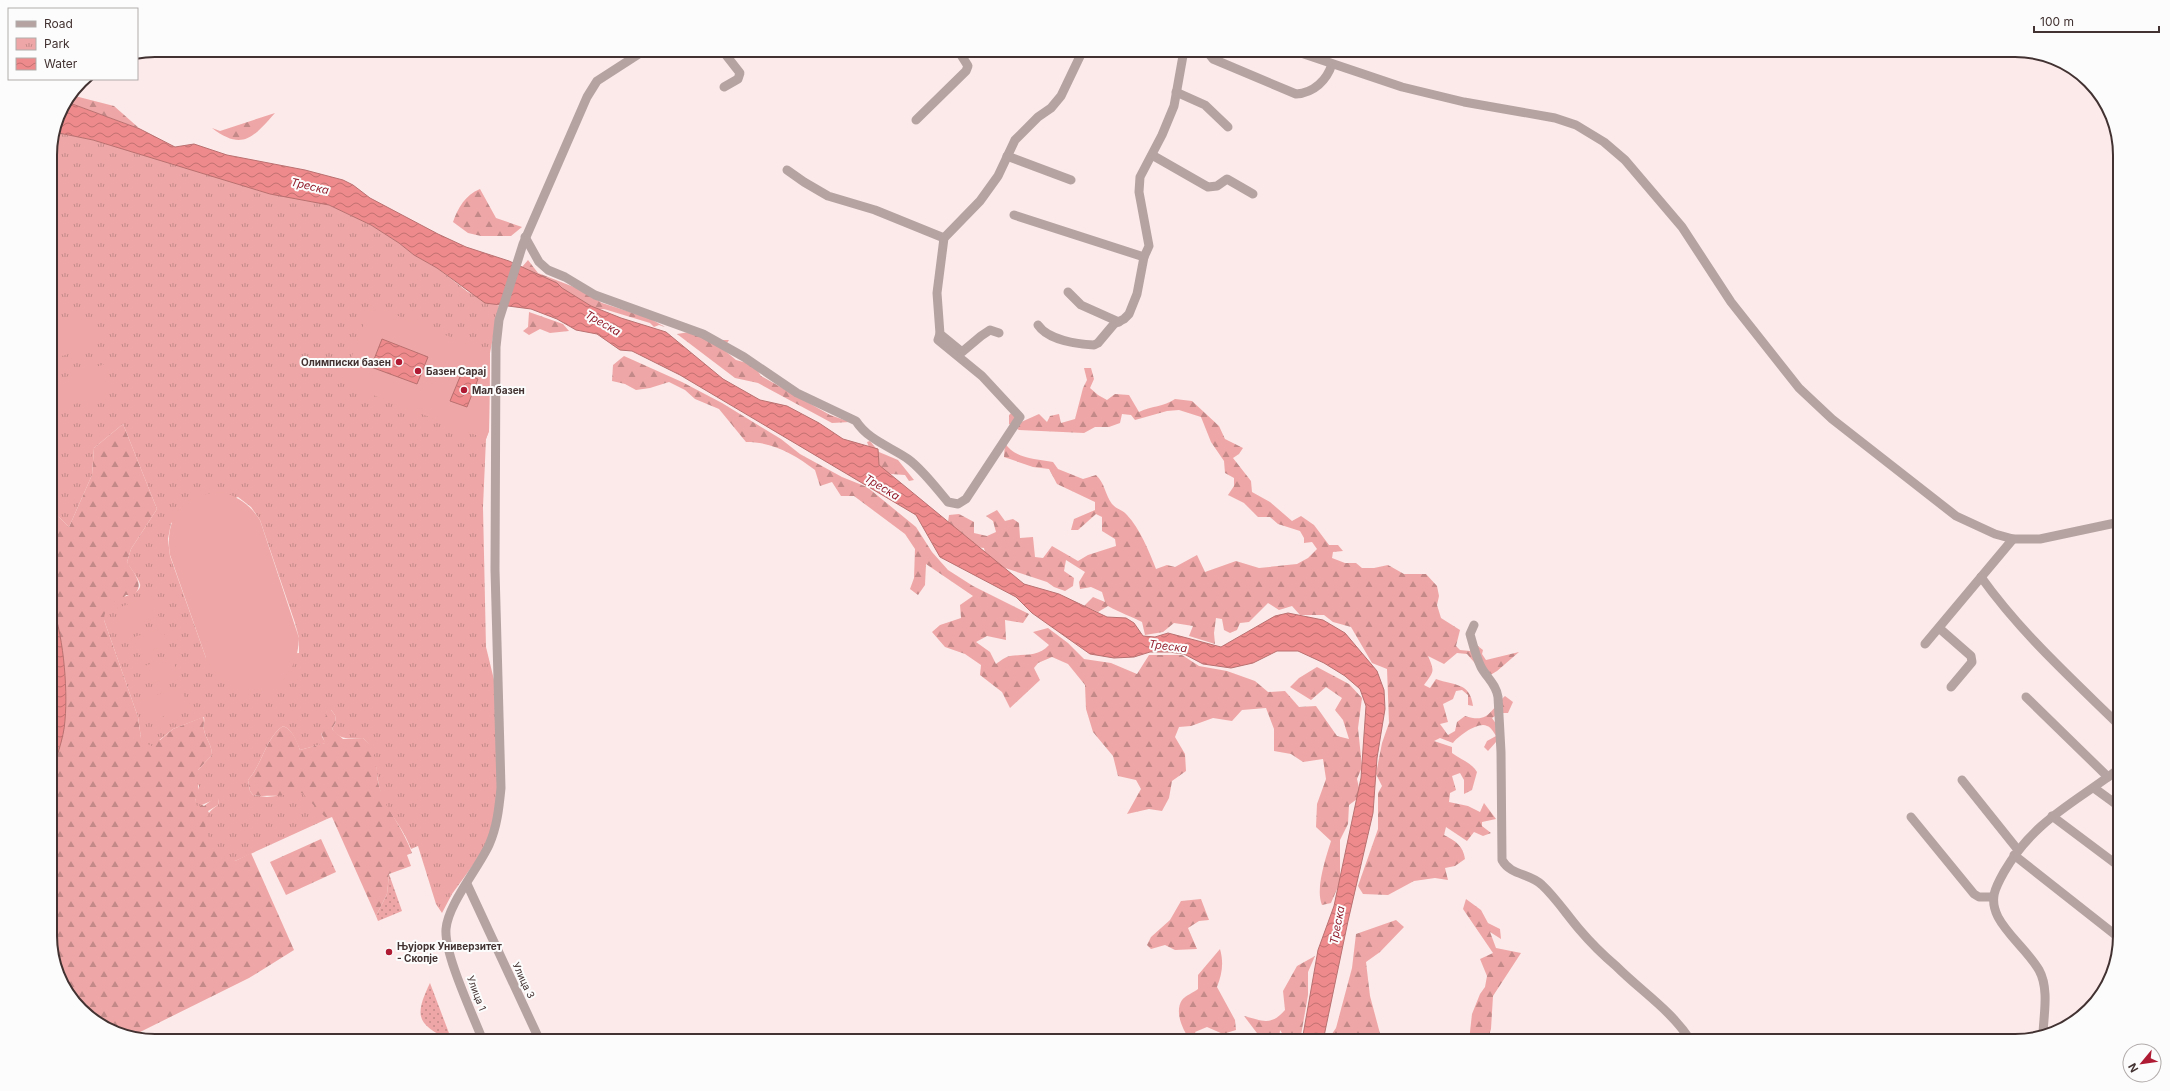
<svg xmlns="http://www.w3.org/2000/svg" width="2170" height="1091" font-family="Inter,sans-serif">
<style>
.grass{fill:url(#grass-dots)}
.forest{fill:url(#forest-firs)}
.park{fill:url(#park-tufts);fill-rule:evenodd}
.pitch{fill:#eea7a6}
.water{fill:url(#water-waves);stroke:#ba7070}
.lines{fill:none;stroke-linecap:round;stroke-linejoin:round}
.minor{stroke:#b5a3a2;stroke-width:9}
.poi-dot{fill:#af1b33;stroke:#fcfcfc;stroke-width:1.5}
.labels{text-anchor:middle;stroke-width:4;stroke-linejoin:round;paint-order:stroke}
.poi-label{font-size:10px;font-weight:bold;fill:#423231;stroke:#fcfcfc;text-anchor:start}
.street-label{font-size:10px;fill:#423231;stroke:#fcfcfc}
.water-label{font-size:11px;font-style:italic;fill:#931e2d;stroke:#fcfcfc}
.rim{fill:none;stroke:#423231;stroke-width:2}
</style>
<defs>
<pattern id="grass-dots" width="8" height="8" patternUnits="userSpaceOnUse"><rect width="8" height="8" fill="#eea7a6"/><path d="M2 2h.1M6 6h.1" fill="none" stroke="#c28988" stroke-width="1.8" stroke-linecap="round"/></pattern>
<pattern id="forest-firs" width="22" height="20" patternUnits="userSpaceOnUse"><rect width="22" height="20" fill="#eea7a6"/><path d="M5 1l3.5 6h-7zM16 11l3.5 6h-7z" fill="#c28988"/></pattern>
<pattern id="park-tufts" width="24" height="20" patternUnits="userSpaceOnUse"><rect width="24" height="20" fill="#eea7a6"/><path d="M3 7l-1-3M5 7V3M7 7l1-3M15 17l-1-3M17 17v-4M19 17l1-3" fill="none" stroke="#c28988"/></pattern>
<pattern id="water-waves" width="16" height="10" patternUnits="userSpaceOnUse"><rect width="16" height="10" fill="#ee8a8b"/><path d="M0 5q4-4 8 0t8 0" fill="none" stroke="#c27172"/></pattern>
</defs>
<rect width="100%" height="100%" fill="#fceaea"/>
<g class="grass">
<polygon points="389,874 402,911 378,921 376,916 387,894"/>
<path d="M430,983L452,1041C418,1025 413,1018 430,983Z"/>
</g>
<g class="forest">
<polygon points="71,95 114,106 140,129 67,102"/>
<path d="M275,113C253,138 242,151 212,128L220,131Z"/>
<path d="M480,189L496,218L522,227L511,236H481L468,233L453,222C458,208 465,195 480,189Z"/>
<polygon points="528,260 538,273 579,289 602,303 649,318 665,327 659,325 654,327 650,323 604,309 591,310 522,267"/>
<polygon points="529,312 563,324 569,331 550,333 540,329 529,335 523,331 528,327"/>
<polygon points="689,332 714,340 729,340 723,349 736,360 754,365 761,376 830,415 850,422 832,423 758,383 735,378 677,334"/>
<path d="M624,356L682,382L722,403L781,439L800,454L842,477L867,487L916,527L932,552L948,570L973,586L1029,614L1023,623L1005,620L1006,640L987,636L976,642L990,652L996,664C1000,661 1005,657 1010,656C1024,654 1039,657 1049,645L1033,632L1048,628L1068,643L1084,659L1111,663L1137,674L1149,655H1182L1199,666L1227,671L1255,681L1268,692L1285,691L1299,707L1316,706L1337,736L1349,739L1343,720L1335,710L1342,698L1326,687L1311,700L1290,687L1299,678L1317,667L1349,684L1362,698L1358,728L1362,767L1357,779L1361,796L1349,805L1348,824L1340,840V882L1331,903L1322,905C1315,889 1326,857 1331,841L1316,827L1317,804L1326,779L1323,759L1303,762L1291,754L1274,751V729L1266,708L1242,710L1232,721L1213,718L1191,726L1179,727L1175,737L1185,754L1186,771L1172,781L1169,798L1162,811L1149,809L1127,814L1141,789L1136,780L1118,776L1113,756L1093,732L1086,709L1085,685L1068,664L1052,657L1038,663L1034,668L1040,680L1010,708L1002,692L980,675L981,665L965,654L945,647L932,632L940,625L961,618L960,605L973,596L926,564L925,585L918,595L910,589L914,578L915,549L905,534L854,496H841L832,482L820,486L815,470C794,454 773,442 746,442L719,409L695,399L685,390L669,382L650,388L636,390L625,384L612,381L613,365Z"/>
<path d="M1084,368H1091L1094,379L1090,388L1098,395L1107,400L1115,394L1129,395L1139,412C1151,406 1164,407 1175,399L1192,401L1219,426L1225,439L1243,448L1239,454L1233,458L1251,481L1252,492L1270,502L1292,521L1301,516L1314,525L1329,545H1338L1343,551L1333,552L1332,558L1345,563H1356L1362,568H1374L1388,565L1404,574H1426L1437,586L1439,596L1437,605L1441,618L1460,630L1456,646L1460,650L1470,651L1474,643L1483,650L1482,654L1486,660L1519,652L1497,671L1487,677L1467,654L1457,653L1444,664L1428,656C1435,672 1434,671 1424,685L1430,688L1436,679C1455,686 1470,682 1473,706L1468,705V695L1462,690L1456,691L1453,699L1443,704L1448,722L1440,724L1448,735L1455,731L1457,722L1465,716C1489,724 1490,710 1505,696L1513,702L1508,713H1500L1492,718L1499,728L1496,742L1488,751L1484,747L1487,741L1496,736C1494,733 1491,727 1487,726C1479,721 1458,736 1453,743L1440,738L1434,741L1452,747V753C1461,760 1471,762 1477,772L1472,790L1464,794V780L1460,773L1452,776L1456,790L1450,793L1449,802L1468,806L1480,812L1484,803L1496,819L1482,822V826L1491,833L1483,836L1474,832L1467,841L1446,827L1444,835C1456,841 1463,846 1465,859L1455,866L1445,868L1448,880L1435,878L1414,881L1388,895L1363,894L1358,886L1378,829V793L1382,786L1376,774L1382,743L1389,723L1387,669L1372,663L1351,627L1333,622L1324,615H1300L1292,606L1279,610L1268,603L1249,622L1240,623L1237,630L1230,633L1224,630L1222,619L1216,618L1214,633L1215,644L1189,636L1193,626L1174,623L1163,632L1145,635L1142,622C1131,616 1120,613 1108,606L1098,612L1084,606L1093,597L1105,602L1102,592L1091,587L1080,589L1079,582L1085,572L1066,560L1064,571L1074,578L1073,586L1065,591L1054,587L1047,582L987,562L984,548L966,546L947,529L949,515L959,514L974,522V533L987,536L996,532L993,521L986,516L997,510L1005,521L1013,519L1019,523L1020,538L1033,537L1035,557L1043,558L1052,546L1078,561L1088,555L1116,546L1115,539L1102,531V517L1096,514L1078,530H1071L1074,519L1095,510V502L1057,484L1049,469L1033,467L1004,457L1005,443C1015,459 1036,459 1053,462L1058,469L1083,479L1096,475C1105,483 1105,495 1112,504C1116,509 1123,510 1127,515C1140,529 1149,551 1156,569L1167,565L1175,567L1197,555L1205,572L1236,561L1259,568L1297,564L1308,558L1317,549L1312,542L1304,543V538L1300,531L1278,524L1270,517H1258L1244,503L1228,495L1234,486V478L1225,473L1224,461L1211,442L1201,417L1179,410L1167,411L1135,420L1131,415L1122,414L1120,423L1109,427H1095L1084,433L1019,430L1009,424V415L1016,409L1019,423L1039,414L1047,422L1050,416L1059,414L1061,423L1075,419L1083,388L1087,380Z"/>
<path d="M123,424L157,509L131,549L127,562C133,572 147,587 132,595H126L104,620L138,717L141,738L160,740L173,729L203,717C205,722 203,725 204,730C206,739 212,745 212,755L198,770V793L195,801L204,806L213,799H219L218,805L208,811L235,861L251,853L294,950L249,978L132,1036L109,1030L68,995L50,943V780L65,721L50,600V514L58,516L69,527L92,475L94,448Z"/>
<polygon points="870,441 879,452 898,460 914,480 909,481 905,475 891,474 877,469 867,442"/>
<path d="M327,710H331L335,715L336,722L332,729L343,739L363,738C382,753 374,768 379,786C386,808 404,830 412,853L407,855L411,866L389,874L387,894L376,916L332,817L327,819C317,810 292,799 278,796C270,795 261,797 253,795L250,791L248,780C262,765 266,737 283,726C293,730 297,741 300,750L325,743L320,730Z"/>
<polygon points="321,839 336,872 286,895 270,862"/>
<polygon points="1201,899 1209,920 1199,921 1188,928 1197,949 1175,950 1165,945 1151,949 1147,945 1151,937 1170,920 1181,901"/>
<polygon points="1466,899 1481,910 1488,923 1500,929 1501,939 1490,932 1496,948 1521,953 1493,996 1491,1029 1487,1041 1469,1041 1472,1014 1480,994 1485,987 1487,976 1480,959 1493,953 1463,909"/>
<polygon points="1396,920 1404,927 1380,952 1366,962 1370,996 1382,1041 1327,1041 1336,1028 1352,968 1356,934"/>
<path d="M1220,949C1224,963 1222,974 1217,987L1235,1020L1236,1030L1223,1034L1207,1027L1195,1032L1200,1041H1191C1183,1031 1174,1012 1182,1000C1185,996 1194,992 1198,989V975Z"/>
<path d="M1315,956L1308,972V995L1300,1041H1287L1280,1030L1279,1041H1263L1244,1016C1263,1021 1271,1026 1285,1010L1283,991L1297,966Z"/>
</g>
<path class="park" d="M54,132L93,140L329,205L371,225L399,243L414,255L437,268L468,292L499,306L490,353L489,431L486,439L483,507L486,647L496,688L500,783L494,823L481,854L452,894L442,913L436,904L418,846L411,849C403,826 384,809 379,786C375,768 378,750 363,738C349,738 341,741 332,729L336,722L335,715L331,710L327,711C325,723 316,731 326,743L300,750C296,741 293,730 283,726C266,737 262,765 248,780L250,791L253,795L267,797L302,793L327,819L235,861L222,858C209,840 194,820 218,805L219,799C211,799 206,805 197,806L195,801L199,786L194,778L198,770L212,755C212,745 206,739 204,730C203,725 205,722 204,717L173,729L152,746L147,744L141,738L138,717L104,620C105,592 143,599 140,584C138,577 130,568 127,562L131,549L157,509L123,424L94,448L92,475L69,527L58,516L50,514V148ZM238,497L251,507L260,520L295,623L299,638V653L206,658L170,556L168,539L171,523Z"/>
<g class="pitch">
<polygon points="371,305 490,353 489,431 486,439 342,383"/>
<polygon points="89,318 98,344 50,360 50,331"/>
<polygon points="105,364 114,391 63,408 54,381"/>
<path d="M223,492C240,498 250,505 260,520L299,638C297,698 235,711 206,658L170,555C164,516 183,493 223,492Z"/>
<polygon points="151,596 159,617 122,630 115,609"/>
<polygon points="162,628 168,645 139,655 134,637"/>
<polygon points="172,657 178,674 150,684 144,666"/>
<polygon points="181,686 188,708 147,722 139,701"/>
</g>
<g class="water">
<polygon points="67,102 140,129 175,147 194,144 227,155 305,170 343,180 353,185 370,198 438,234 466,247 509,261 557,283 562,288 591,306 621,318 666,332 723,379 760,400 787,406 819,423 843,439 878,449 879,465 1024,584 1059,594 1107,617 1126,618 1134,623 1143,636 1155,637 1168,633 1221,647 1275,616 1288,613 1323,620 1345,633 1377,671 1384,690 1385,709 1377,758 1373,813 1348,921 1323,1041 1302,1041 1318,950 1334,906 1361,778 1366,706 1360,689 1345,676 1324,663 1298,651 1277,651 1253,663 1231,668 1203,664 1184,654 1169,652 1150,652 1134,657 1114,658 1090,654 1032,613 1016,597 940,557 916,515 680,375 632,351 620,350 597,334 576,330 557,319 531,309 485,303 437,268 414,255 399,243 371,225 329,205 270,194 93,140 54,132 58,114"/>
<polygon points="382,339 428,357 417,384 371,367"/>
<polygon points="462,372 478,379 467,407 450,401"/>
<path d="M50,600C63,630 68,687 65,720C64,739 55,760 50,780Z"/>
</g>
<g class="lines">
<g class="minor">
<polyline points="722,50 740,73 738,79 724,87"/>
<path d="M1206,50L1213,59L1296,94C1314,93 1327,80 1332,64"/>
<polyline points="1292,50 1402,87 1464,102 1555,118 1576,125 1604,142 1625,160 1682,227 1731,302 1799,388 1832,419 1956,516 1995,534 2013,539 2040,539 2120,522"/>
<polyline points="1176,92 1205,105 1228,127"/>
<polyline points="916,120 966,71 968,66 958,50"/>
<polyline points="1152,155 1208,187 1217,186 1227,179 1253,194"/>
<polyline points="1007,156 1071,180"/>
<polyline points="787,170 804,182 828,196 875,210 944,238"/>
<polyline points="1014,215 1144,257"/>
<path d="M525,237L539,262L548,270L565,277L595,295L703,334L744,357L797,393L856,421C868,440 891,447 908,459C923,470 936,488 948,502L958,504L966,499L1020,417L982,376L938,340L940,334"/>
<polyline points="1068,292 1081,305 1119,322"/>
<path d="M1038,325C1048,340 1077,344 1094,345L1098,343L1114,324L1124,319L1129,314L1137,294L1144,257L1149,246L1139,192L1140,177L1162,135L1174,106L1184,50"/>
<polyline points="999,333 990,330 981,336 962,352 940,334 937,293 944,238 980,201 998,176 1015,140 1038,117 1051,108 1061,96 1083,50"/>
<path d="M1981,577C2021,633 2071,678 2120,726"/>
<path d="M1474,625L1470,634C1473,645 1476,657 1481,667C1487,678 1496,684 1498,697L1501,752L1502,860C1511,876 1530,873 1542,885C1556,898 1567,915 1579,929C1590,942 1603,955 1616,966C1642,992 1671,1010 1691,1041"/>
<polyline points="1939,628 1971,656 1972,662 1951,687"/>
<polyline points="1925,644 2013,539"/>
<polyline points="2026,697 2108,777"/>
<polyline points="1962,780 2018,850"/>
<polyline points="2094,788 2120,807"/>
<polyline points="2052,816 2120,867"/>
<polyline points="1911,817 1974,894 1979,897 1993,897"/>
<polyline points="2014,855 2118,937"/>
<polyline points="467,884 540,1041"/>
<path d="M2043,1033C2044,1013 2049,988 2039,970C2028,951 2008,936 1998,917C1989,899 1995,888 2004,872C2034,820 2075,803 2120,768"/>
<path d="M483,1041C473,1015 444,954 446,929C448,904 478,869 489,845C497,827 499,808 501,788L495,570L496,347L499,320L523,244L587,97L597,81L645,50"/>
</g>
</g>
<g class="poi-dot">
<circle cx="399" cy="362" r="4"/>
<circle cx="418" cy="371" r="4"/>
<circle cx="464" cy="390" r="4"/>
<circle cx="389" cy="952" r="4"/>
</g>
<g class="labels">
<g class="poi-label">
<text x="391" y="366" text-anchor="end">Олимписки базен</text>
<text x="426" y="375">Базен Сарај</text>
<text x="472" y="394">Мал базен</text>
<text x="397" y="950">Њујорк Универзитет<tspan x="397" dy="12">- Скопје</tspan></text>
</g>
<g class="street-label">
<text transform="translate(524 980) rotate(65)" y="4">Улица 3</text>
<text transform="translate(477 993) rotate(69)" y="4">Улица 1</text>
</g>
<g class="water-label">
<text transform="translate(310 186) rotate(13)" y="4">Треска</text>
<text transform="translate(603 323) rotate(30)" y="4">Треска</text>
<text transform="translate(882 487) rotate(31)" y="4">Треска</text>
<text transform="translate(1168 646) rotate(7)" y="4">Треска</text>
<text transform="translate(1337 925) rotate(-79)" y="4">Треска</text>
</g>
</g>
<path d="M0 0H2170V1091H0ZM155 57H2015A98 98 0 0 1 2113 155V936A98 98 0 0 1 2015 1034H155A98 98 0 0 1 57 936V155A98 98 0 0 1 155 57Z" fill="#fcfcfc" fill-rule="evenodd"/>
<path class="rim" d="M155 57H2015A98 98 0 0 1 2113 155V936A98 98 0 0 1 2015 1034H155A98 98 0 0 1 57 936V155A98 98 0 0 1 155 57Z"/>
<rect x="8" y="8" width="130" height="72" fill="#fcfcfc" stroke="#b2abab"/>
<rect x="16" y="21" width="20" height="6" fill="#b5a3a2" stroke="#b2abab"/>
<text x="44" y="28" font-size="12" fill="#423231">Road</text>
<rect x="16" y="38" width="20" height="12" fill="url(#park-tufts)" stroke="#b2abab"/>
<text x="44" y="48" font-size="12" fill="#423231">Park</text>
<rect x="16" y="58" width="20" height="12" fill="url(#water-waves)" stroke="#b2abab"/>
<text x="44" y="68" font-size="12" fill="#423231">Water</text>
<g transform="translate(2142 1063) rotate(241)"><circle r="19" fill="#fcfcfc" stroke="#b2abab"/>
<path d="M0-3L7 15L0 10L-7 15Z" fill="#af1b33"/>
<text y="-6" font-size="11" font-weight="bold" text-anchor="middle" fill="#423231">N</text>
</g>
<path d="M2034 26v6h125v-6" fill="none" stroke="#423231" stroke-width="2"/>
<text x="2040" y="26" font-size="12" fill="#423231" stroke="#fcfcfc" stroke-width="3" paint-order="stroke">100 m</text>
</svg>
